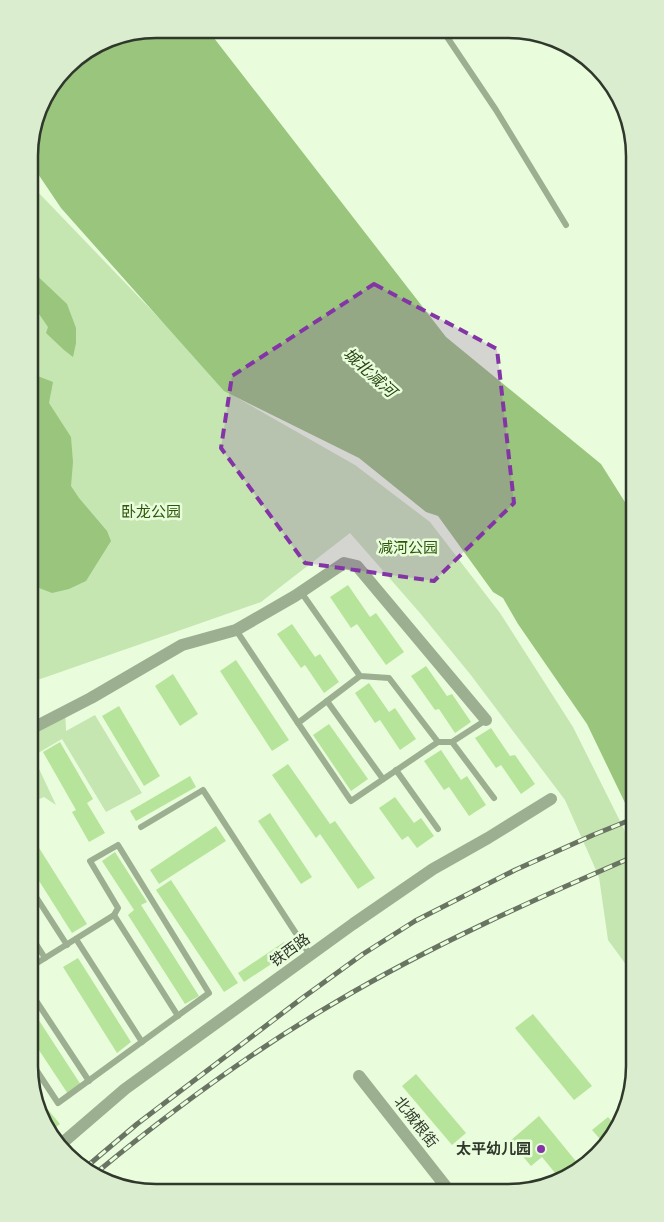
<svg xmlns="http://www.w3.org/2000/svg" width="664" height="1222" font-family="'PT Sans Narrow','Noto Sans SC',sans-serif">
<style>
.green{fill:#c5e6b1}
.water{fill:#99c57d}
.building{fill:#b7e49b}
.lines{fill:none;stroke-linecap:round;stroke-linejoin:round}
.lane{stroke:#9cb091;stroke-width:6}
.street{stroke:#9cb091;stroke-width:12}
.rail-casing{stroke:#697462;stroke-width:5}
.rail{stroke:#e9fddd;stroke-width:3;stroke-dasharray:9;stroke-linecap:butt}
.marked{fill:#8435a5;fill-opacity:0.2;stroke:#8435a5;stroke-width:4;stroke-dasharray:10 6;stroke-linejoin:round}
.poi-dot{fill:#8435a5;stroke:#e9fddd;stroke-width:2}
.labels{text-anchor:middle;stroke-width:5;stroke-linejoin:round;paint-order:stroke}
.park-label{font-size:15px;fill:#2f570b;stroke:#e9fddd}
.street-label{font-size:15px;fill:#30382c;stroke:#e9fddd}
.poi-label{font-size:15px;font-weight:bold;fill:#30382c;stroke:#e9fddd;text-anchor:end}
.water-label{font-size:16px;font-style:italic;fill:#284412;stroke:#e9fddd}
.rim{fill:none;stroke:#30382c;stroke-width:2.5}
</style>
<rect width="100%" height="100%" fill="#e9fddd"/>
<g class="green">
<polygon points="30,180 36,190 234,396 355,465 430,522 500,613 573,727 624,829 635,863 635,977 608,940 599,877 565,800 470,674 420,613 350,533 261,602 29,683"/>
<polygon points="65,707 66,731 95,715 142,793 106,812 62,739 33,756 56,805 44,797 35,801 29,793 29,726"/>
</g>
<g class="water">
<polygon points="155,29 207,29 446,337 601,464 635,518 635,805 627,807 587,724 518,624 503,598 493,592 438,516 426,512 359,458 224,391 61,208 30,162 30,139 42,99 72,60 107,38"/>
<polygon points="30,269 67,304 76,328 76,343 73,357 64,350 46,333 48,327 39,314 30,305"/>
<polygon points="30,373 53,382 49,403 71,437 73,462 71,486 79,498 107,531 111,541 86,581 69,589 52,593 34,586 29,587"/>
</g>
<g class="building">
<polygon points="348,585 370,617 376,613 404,652 386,665 357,624 351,628 330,597"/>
<polygon points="292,624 315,657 320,654 339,682 324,693 305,665 301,668 277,634"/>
<polygon points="236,660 289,740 272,751 220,671"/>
<polygon points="426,666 447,696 452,694 471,722 455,733 439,709 435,710 411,676"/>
<polygon points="173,674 198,714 180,726 155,686"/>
<polygon points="369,683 389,712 395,708 416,739 400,750 380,720 375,723 355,693"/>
<polygon points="119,706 160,776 144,786 102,716"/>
<polygon points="329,724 368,779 351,791 313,735"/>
<polygon points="491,728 510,756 515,755 535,784 521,794 501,765 496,768 475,738"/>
<polygon points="60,742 93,799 87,803 105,833 89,842 72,812 76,810 43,752"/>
<polygon points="441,750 461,780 467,776 486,805 469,816 449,787 444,790 424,761"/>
<polygon points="288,764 330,824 335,821 375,878 358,889 320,834 316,838 272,775"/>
<polygon points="190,776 196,787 136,821 130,811"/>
<polygon points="395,797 414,823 421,818 434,836 417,848 408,836 402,840 379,808"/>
<polygon points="270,813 312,877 301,884 258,821"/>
<polygon points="216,826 226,841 159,884 150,870"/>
<polygon points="29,832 87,924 72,933 29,865"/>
<polygon points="115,852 147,902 141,905 199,996 185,1004 128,915 134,910 102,861"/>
<polygon points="171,880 238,983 224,992 156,890"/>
<polygon points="284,942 291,951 244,982 238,973"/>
<polygon points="29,948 34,956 29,959"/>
<polygon points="78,958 131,1042 117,1053 63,967"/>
<polygon points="29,1005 81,1085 68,1094 29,1035"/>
<polygon points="533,1014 592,1086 574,1100 515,1028"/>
<polygon points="416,1074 466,1133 452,1145 402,1086"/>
<polygon points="32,1086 43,1100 35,1106 33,1091"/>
<polygon points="44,1105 60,1124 51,1131 38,1111"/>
<polygon points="539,1116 579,1165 560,1179 542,1157 531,1166 510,1141"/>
<polygon points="608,1117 616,1126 609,1144 606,1146 592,1130"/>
</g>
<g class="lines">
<g class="lane">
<polyline points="443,31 496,110 566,225"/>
<polyline points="301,592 360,676 389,678 438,742 452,742 494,798"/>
<polyline points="236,630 298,723 360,676"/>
<polyline points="327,701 383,779"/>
<polyline points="298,723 351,801 438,742"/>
<polyline points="452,742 486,720"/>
<polyline points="396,770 438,829"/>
<polyline points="141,827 203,790 310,955"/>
<polyline points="29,886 67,945"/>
<polyline points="114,915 178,1016"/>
<polyline points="29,933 45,958"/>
<polyline points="76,939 142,1042"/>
<polyline points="29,990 89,1081"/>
<polyline points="29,1059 58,1103 209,993 118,845 90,861 118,908 114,915 29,968"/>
</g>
<g class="street">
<polyline points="29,730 91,698 182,645 236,630 295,596 344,563 357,566 486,720"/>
<polyline points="359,1076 447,1188"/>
<polyline points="60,1145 125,1089 353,924 433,869 488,838 551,799"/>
</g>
<g class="rail-casing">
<g id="rail">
<polyline points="85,1168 137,1124 301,999 363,954 415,921 515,870 593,835 635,818"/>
<path d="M96,1173C172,1110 251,1052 336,1002C432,945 533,900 635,856"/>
</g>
</g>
<use href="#rail" class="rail"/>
</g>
<path class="marked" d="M374,284L497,349L514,503L434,581L305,563L221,448L232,376Z"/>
<circle class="poi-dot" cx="541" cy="1149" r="5"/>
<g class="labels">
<g class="park-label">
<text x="151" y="517">卧龙公园</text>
<text x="408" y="553">减河公园</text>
</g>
<g class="street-label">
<text transform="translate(290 950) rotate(-36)" y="5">铁西路</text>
<text transform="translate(416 1122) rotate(52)" y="5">北城根街</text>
</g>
<g class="poi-label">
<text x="531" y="1154">太平幼儿园</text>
</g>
<g class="water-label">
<text transform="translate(370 372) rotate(42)" y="6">城北减河</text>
</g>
</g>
<path d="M0 0H664V1222H0ZM156 38H508A118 118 0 0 1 626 156V1066A118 118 0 0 1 508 1184H156A118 118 0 0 1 38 1066V156A118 118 0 0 1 156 38Z" fill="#daedcf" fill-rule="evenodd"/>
<path class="rim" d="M156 38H508A118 118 0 0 1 626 156V1066A118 118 0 0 1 508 1184H156A118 118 0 0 1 38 1066V156A118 118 0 0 1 156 38Z"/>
</svg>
